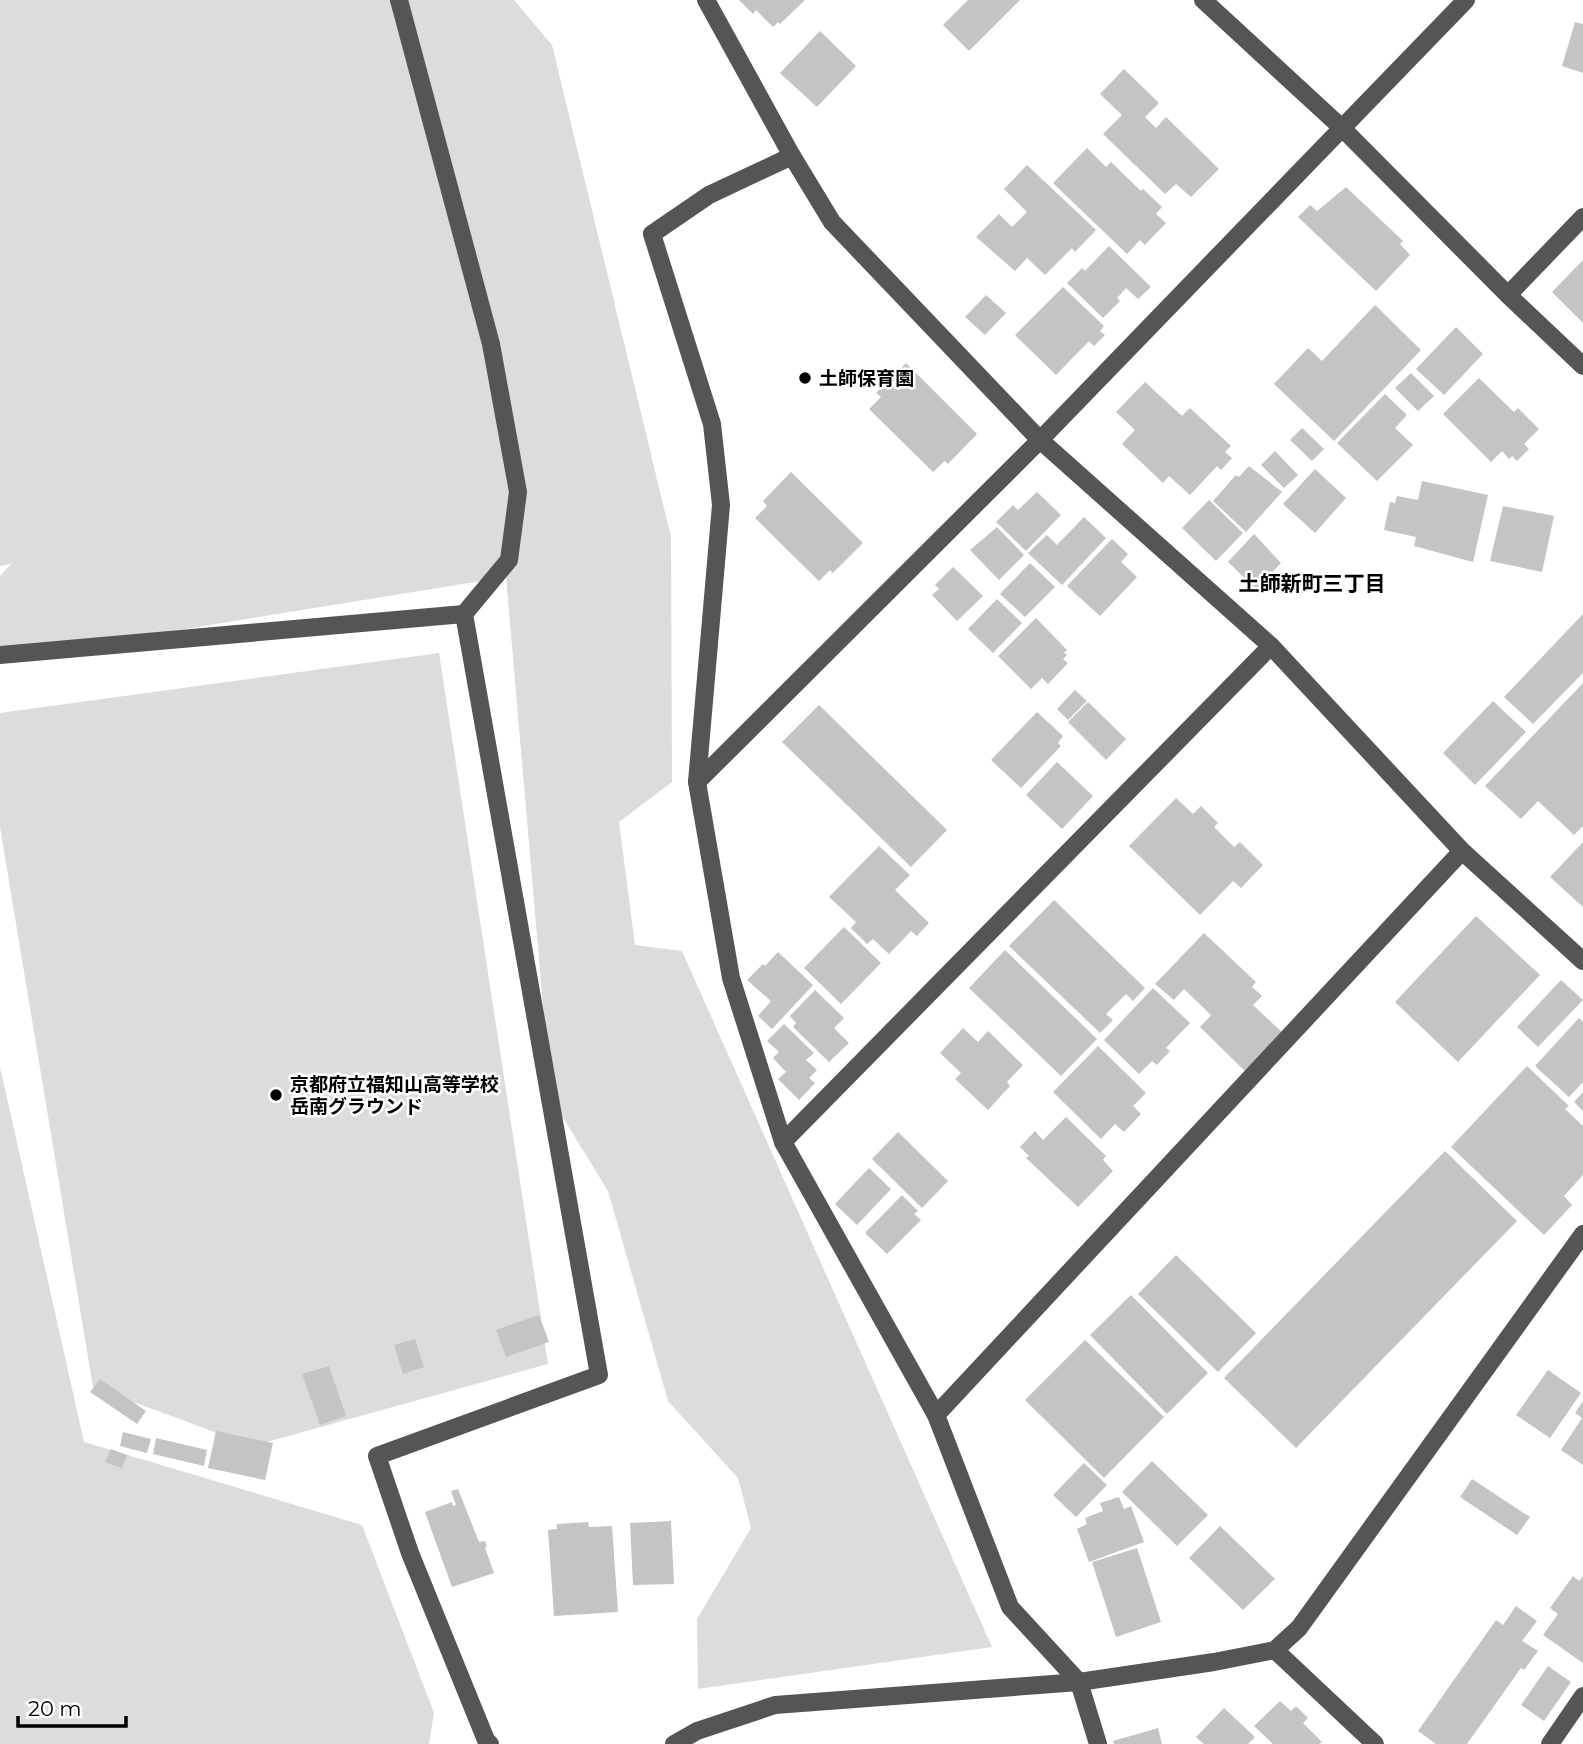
<svg xmlns="http://www.w3.org/2000/svg" width="1583" height="1744" font-family="Montserrat,'Noto Sans JP',sans-serif">
<style>
.green{fill:#dcdcdc}
.building{fill:#c4c4c4}
.lines{fill:none;stroke-linecap:round;stroke-linejoin:round}
.minor{stroke:#555;stroke-width:18}
.poi-dot{fill:#000;stroke:#fff;stroke-width:2.5}
.labels{text-anchor:middle;stroke-width:5;stroke-linejoin:round;paint-order:stroke}
.poi-label{font-size:19px;font-weight:bold;fill:#000;stroke:#fff;text-anchor:start}
.neighbourhood-label{font-size:21px;font-weight:bold;fill:#000;stroke:#fff}
</style>
<rect width="100%" height="100%" fill="#fff"/>
<g class="green">
<polygon points="0,0 514,0 552,45 671,537 672,782 619,822 635,945 682,951 992,1647 698,1689 697,1619 751,1528 738,1478 668,1401 608,1191 551,1098 506,577 5,658 0,651 0,576 11,564 0,566"/>
<polygon points="439,653 548,1364 252,1446 93,1387 0,827 0,713"/>
<polygon points="0,1067 84,1442 362,1525 434,1713 429,1744 0,1744"/>
</g>
<g class="building">
<polygon points="739,0 805,0 780,24 778,22 773,27 756,10 753,14"/>
<polygon points="968,0 1020,0 969,51 943,25"/>
<polygon points="1575,22 1583,24 1583,73 1562,66"/>
<polygon points="820,31 856,66 817,107 780,73"/>
<polygon points="1124,69 1159,103 1145,117 1156,128 1166,117 1219,169 1191,197 1176,184 1165,194 1103,134 1122,115 1100,94"/>
<polygon points="1087,148 1106,167 1111,162 1141,191 1143,189 1162,207 1156,214 1166,223 1145,245 1140,240 1127,254 1053,183"/>
<polygon points="1027,165 1096,230 1075,252 1072,248 1045,275 1027,258 1015,271 976,237 999,214 1012,227 1027,212 1004,189"/>
<polygon points="1346,187 1403,241 1400,244 1410,255 1376,291 1298,217 1310,205 1317,211"/>
<polygon points="1109,246 1151,287 1138,299 1126,288 1117,298 1120,301 1103,318 1067,283 1082,268 1085,271"/>
<polygon points="1583,260 1583,323 1552,292"/>
<polygon points="1063,287 1104,326 1100,331 1105,335 1094,346 1089,341 1056,375 1015,335"/>
<polygon points="986,295 1006,313 985,335 965,317"/>
<polygon points="1375,305 1421,350 1334,441 1274,384 1308,348 1322,361"/>
<polygon points="1456,327 1483,354 1444,395 1416,369"/>
<polygon points="906,363 977,434 948,464 945,461 933,472 869,409 881,397 876,393"/>
<polygon points="1411,373 1434,396 1418,411 1395,388"/>
<polygon points="1479,378 1514,412 1518,408 1539,429 1524,444 1529,449 1517,461 1512,456 1509,459 1502,451 1491,462 1443,414"/>
<polygon points="1145,382 1182,416 1190,408 1231,446 1225,452 1232,458 1221,470 1217,466 1190,495 1169,476 1163,483 1122,444 1135,430 1116,412"/>
<polygon points="1385,394 1407,415 1395,428 1413,445 1377,481 1337,443"/>
<polygon points="1302,428 1324,449 1312,461 1290,440"/>
<polygon points="1275,451 1298,475 1284,488 1261,465"/>
<polygon points="1249,466 1282,492 1246,532 1213,501 1236,475 1239,477"/>
<polygon points="1315,469 1346,498 1315,533 1283,504"/>
<polygon points="791,472 863,543 833,573 830,570 819,581 755,518 767,506 763,501"/>
<polygon points="1422,481 1488,495 1473,562 1414,546 1416,537 1384,530 1390,502 1395,503 1397,496 1418,500"/>
<polygon points="1037,492 1061,515 1026,551 996,522 1013,505 1018,510"/>
<polygon points="1209,500 1243,533 1216,561 1182,528"/>
<polygon points="1503,506 1554,516 1542,572 1490,561"/>
<polygon points="1084,517 1106,538 1062,585 1028,553 1047,535 1057,545"/>
<polygon points="997,527 1024,555 999,580 970,550"/>
<polygon points="1254,534 1281,563 1256,589 1228,562"/>
<polygon points="1112,539 1128,554 1121,562 1137,577 1100,616 1067,586"/>
<polygon points="1030,563 1055,587 1025,617 1000,594"/>
<polygon points="953,567 983,596 957,621 932,595 939,589 935,585"/>
<polygon points="997,599 1022,623 993,653 968,629"/>
<polygon points="1583,614 1583,673 1533,724 1504,697"/>
<polygon points="1036,618 1067,650 1064,653 1067,655 1063,659 1068,663 1048,684 1042,678 1031,689 998,656"/>
<polygon points="1583,683 1583,826 1574,835 1538,801 1521,819 1485,786"/>
<polygon points="1075,690 1087,701 1068,720 1057,709"/>
<polygon points="1493,701 1526,732 1475,785 1443,753"/>
<polygon points="1088,702 1126,739 1106,760 1068,722"/>
<polygon points="819,705 947,830 911,867 782,742"/>
<polygon points="1037,712 1063,736 1058,743 1061,746 1021,788 991,760"/>
<polygon points="1057,762 1093,796 1062,829 1026,795"/>
<polygon points="1176,798 1193,814 1201,806 1218,823 1214,827 1234,847 1240,842 1263,865 1241,888 1233,881 1200,915 1129,846"/>
<polygon points="1583,842 1583,907 1550,877"/>
<polygon points="879,846 910,875 895,890 929,923 917,936 911,931 889,954 873,939 867,944 851,928 856,922 829,897"/>
<polygon points="1054,900 1145,988 1133,1001 1126,994 1106,1014 1113,1020 1100,1033 1009,946"/>
<polygon points="1476,916 1540,975 1458,1062 1395,1002"/>
<polygon points="844,927 881,963 841,1004 804,968"/>
<polygon points="1204,933 1256,982 1252,987 1262,996 1253,1005 1285,1035 1248,1074 1200,1027 1211,1015 1184,989 1174,1000 1155,984"/>
<polygon points="1005,950 1097,1039 1061,1076 969,988"/>
<polygon points="778,952 813,985 772,1029 758,1016 771,1001 747,980 763,964 765,966"/>
<polygon points="1561,980 1583,1000 1538,1047 1517,1027"/>
<polygon points="1153,988 1190,1023 1166,1048 1170,1051 1157,1065 1152,1061 1139,1074 1104,1040"/>
<polygon points="815,990 844,1018 834,1028 849,1043 829,1062 793,1027 796,1023 790,1016"/>
<polygon points="1579,1018 1583,1022 1583,1082 1569,1097 1535,1066"/>
<polygon points="784,1024 814,1053 806,1060 817,1070 809,1078 815,1083 799,1100 778,1079 786,1072 773,1058 779,1052 767,1041"/>
<polygon points="963,1028 978,1042 988,1031 1023,1065 1007,1082 1010,1086 988,1110 955,1079 961,1073 940,1053"/>
<polygon points="1098,1046 1146,1093 1133,1106 1141,1114 1124,1132 1115,1124 1101,1139 1053,1092"/>
<polygon points="1527,1066 1569,1106 1565,1109 1583,1126 1583,1175 1564,1196 1572,1205 1544,1235 1451,1147"/>
<polygon points="1583,1092 1583,1111 1574,1102"/>
<polygon points="1066,1117 1106,1156 1103,1160 1113,1171 1078,1207 1026,1158 1029,1156 1020,1147 1035,1131 1043,1140"/>
<polygon points="898,1132 948,1181 922,1208 872,1159"/>
<polygon points="1445,1151 1517,1221 1296,1448 1224,1378"/>
<polygon points="869,1168 891,1189 857,1225 835,1204"/>
<polygon points="902,1195 918,1211 914,1214 921,1220 887,1254 865,1233"/>
<polygon points="1176,1255 1256,1333 1218,1372 1138,1294"/>
<polygon points="1131,1295 1208,1373 1167,1414 1090,1335"/>
<polygon points="539,1315 549,1342 506,1357 496,1330"/>
<polygon points="415,1339 424,1367 403,1374 394,1345"/>
<polygon points="1085,1340 1164,1417 1104,1478 1025,1400"/>
<polygon points="329,1366 346,1416 320,1425 302,1374"/>
<polygon points="1548,1370 1581,1393 1550,1438 1516,1415"/>
<polygon points="100,1379 146,1411 137,1424 90,1392"/>
<polygon points="1583,1401 1583,1465 1561,1450 1582,1418 1575,1413"/>
<polygon points="216,1431 273,1443 265,1480 208,1468"/>
<polygon points="123,1432 151,1439 147,1453 120,1446"/>
<polygon points="156,1438 207,1450 204,1466 153,1454"/>
<polygon points="111,1449 127,1455 122,1468 105,1462"/>
<polygon points="1152,1461 1208,1515 1177,1546 1122,1492"/>
<polygon points="1084,1463 1107,1485 1076,1517 1053,1495"/>
<polygon points="1472,1479 1530,1517 1517,1535 1460,1497"/>
<polygon points="458,1489 479,1542 485,1541 487,1547 485,1548 494,1573 452,1587 425,1512 452,1502 453,1506 456,1505 451,1491"/>
<polygon points="1119,1497 1124,1509 1131,1506 1144,1542 1089,1562 1077,1529 1087,1524 1085,1518 1103,1511 1100,1503"/>
<polygon points="671,1521 674,1584 633,1585 630,1523"/>
<polygon points="588,1522 589,1527 612,1526 618,1612 554,1616 548,1530 557,1529 557,1524"/>
<polygon points="1220,1526 1275,1579 1243,1610 1189,1558"/>
<polygon points="1137,1548 1161,1622 1116,1637 1092,1562"/>
<polygon points="1573,1576 1579,1581 1583,1576 1583,1663 1543,1635 1558,1614 1550,1608"/>
<polygon points="1516,1606 1537,1621 1522,1641 1538,1651 1524,1670 1521,1668 1467,1744 1436,1744 1418,1731 1496,1620 1503,1625"/>
<polygon points="1548,1666 1571,1682 1544,1721 1521,1705"/>
<polygon points="1280,1701 1291,1711 1296,1706 1308,1718 1303,1723 1322,1742 1319,1744 1273,1744 1254,1726"/>
<polygon points="1224,1708 1255,1737 1248,1744 1204,1744 1196,1737"/>
<polygon points="1158,1728 1162,1744 1114,1744 1113,1741"/>
</g>
<g class="lines">
<g class="minor">
<polyline points="399,0 491,344 518,492 509,560 464,614 599,1375 377,1456 410,1553 486,1740 490,1744"/>
<polyline points="706,0 792,156 832,222 1040,440 1271,646 1462,851 1583,961"/>
<polyline points="1203,0 1342,128 1508,295 1583,366"/>
<polyline points="792,156 709,195 652,234 712,424 721,505 697,782 731,978 783,1142 936,1415 1010,1607 1079,1682 1098,1744"/>
<polyline points="1508,295 1583,217"/>
<polyline points="0,655 464,614"/>
<polyline points="697,782 1040,440 1466,0"/>
<polyline points="783,1142 1271,646"/>
<polyline points="936,1415 1462,851"/>
<polyline points="1275,1650 1375,1744"/>
<polyline points="674,1744 697,1731 775,1705 1079,1682 1214,1662 1275,1650 1299,1628 1583,1234"/>
<polyline points="1550,1744 1583,1696"/>
</g>
</g>
<g class="poi-dot">
<circle cx="805" cy="378" r="7"/>
<circle cx="276" cy="1095" r="7"/>
</g>
<g class="labels">
<g class="poi-label">
<text x="819" y="385">土師保育園</text>
<text x="290" y="1091">京都府立福知山高等学校<tspan x="290" dy="22">岳南グラウンド</tspan></text>
</g>
<g class="neighbourhood-label">
<text x="1312" y="591">土師新町三丁目</text>
</g>
</g>
<path d="M18 1716v10h108v-10" fill="none" stroke="#000000" stroke-width="3.5"/>
<text x="28" y="1716" font-size="21" fill="#000000" stroke="#ffffff" stroke-width="5" paint-order="stroke">20 m</text>
</svg>
